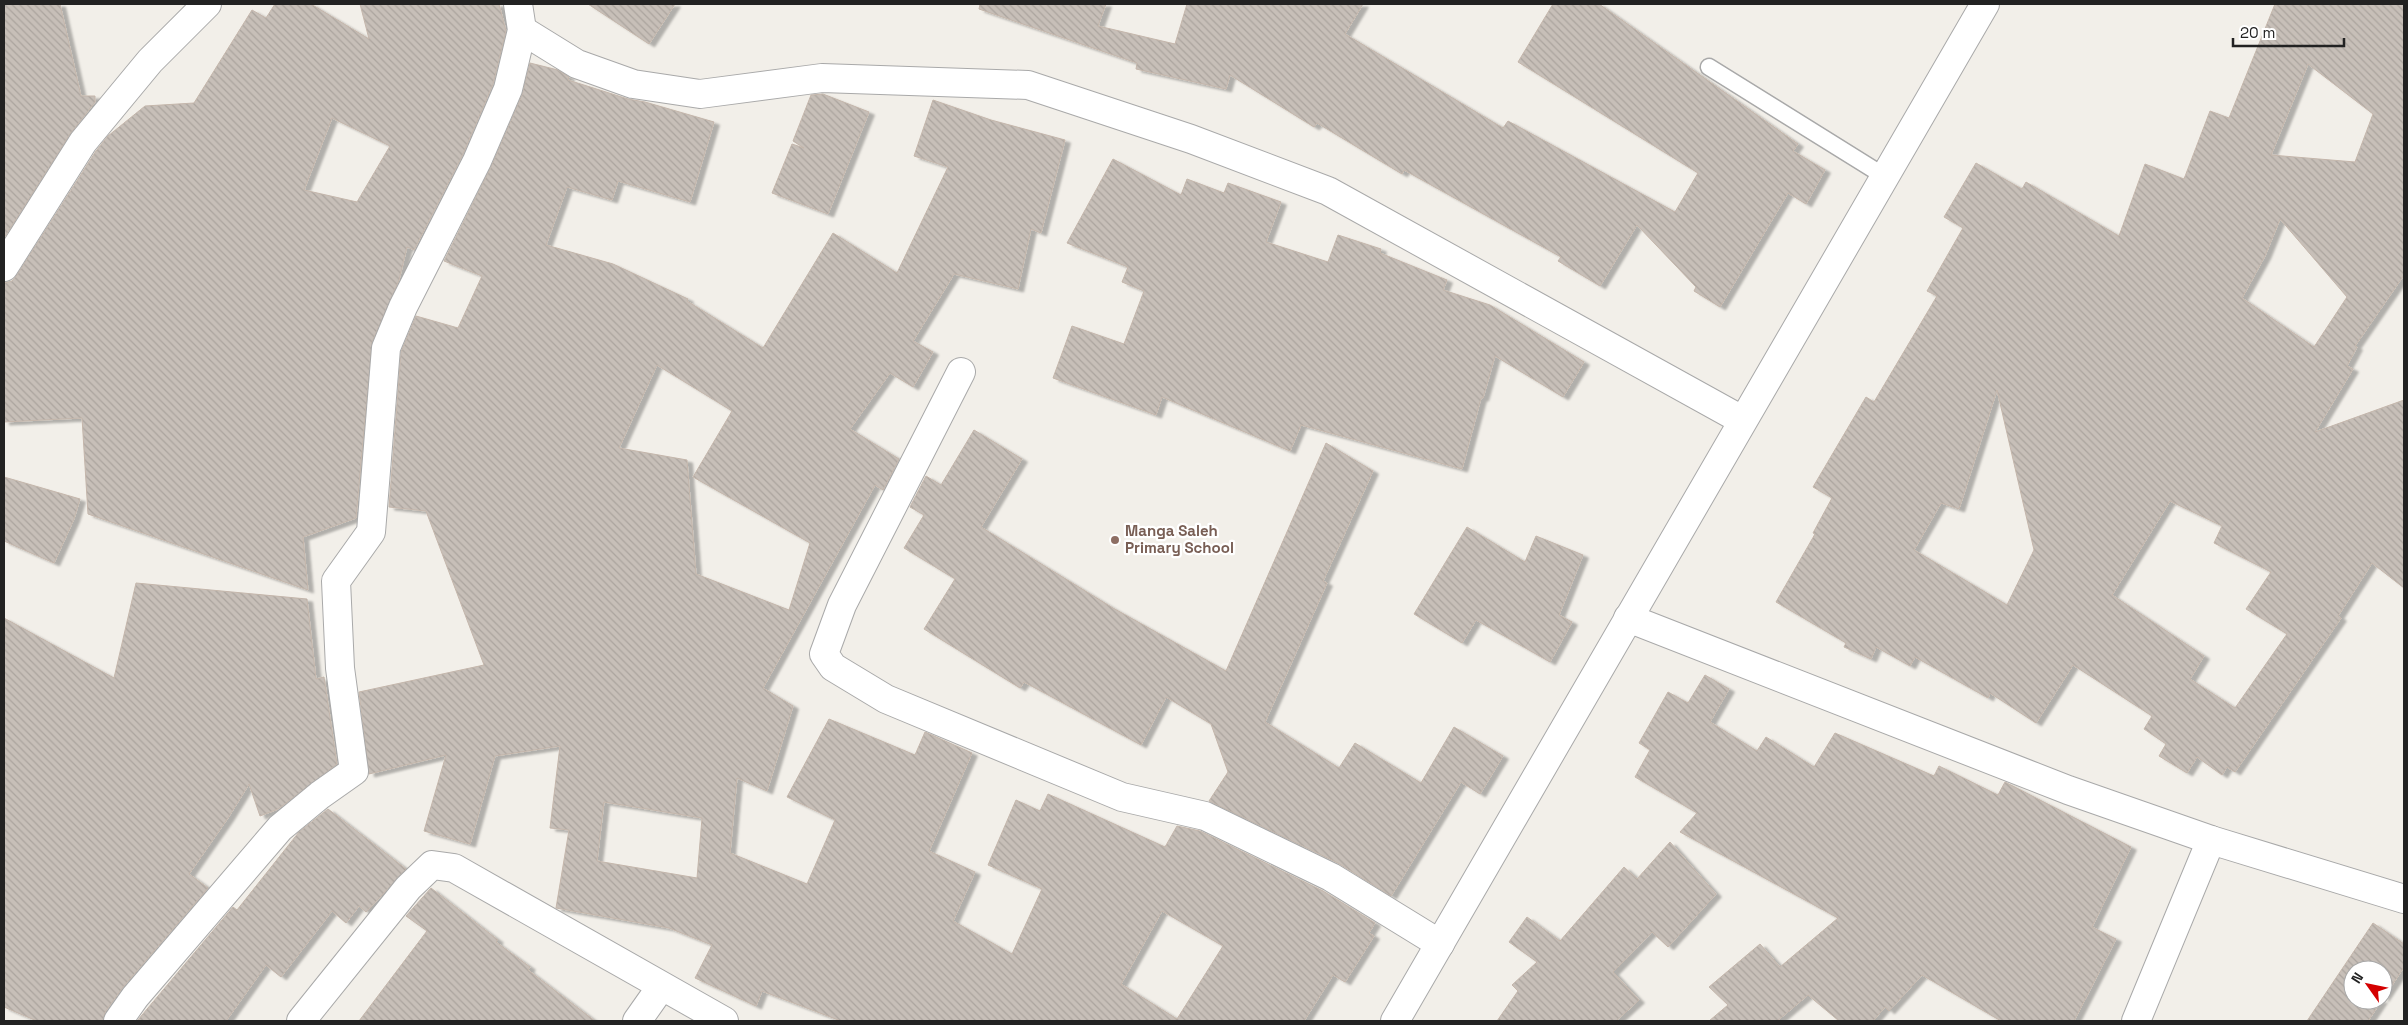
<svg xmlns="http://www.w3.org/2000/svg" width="2408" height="1025" font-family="'Space Grotesk',sans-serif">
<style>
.building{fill:url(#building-back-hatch);stroke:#c4b6ab;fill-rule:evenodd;filter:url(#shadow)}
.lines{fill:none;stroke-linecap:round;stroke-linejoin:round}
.lane-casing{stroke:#a9a9a9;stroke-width:19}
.street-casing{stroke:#a9a9a9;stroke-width:30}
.lane{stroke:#fff;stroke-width:16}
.street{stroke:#fff;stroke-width:28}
.education-dot{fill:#8d6e63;stroke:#fff;stroke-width:2}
.labels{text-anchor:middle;stroke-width:4.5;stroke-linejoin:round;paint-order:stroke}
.education-label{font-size:15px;font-weight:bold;fill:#785e54;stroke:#fff;text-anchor:start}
</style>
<defs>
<pattern id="building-back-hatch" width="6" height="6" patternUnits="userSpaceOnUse" patternTransform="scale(1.25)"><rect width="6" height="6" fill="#c7bfb8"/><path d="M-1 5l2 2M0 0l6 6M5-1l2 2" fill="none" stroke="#aba49e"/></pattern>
<filter id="shadow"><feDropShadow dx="5.5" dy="3" stdDeviation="1" flood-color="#0004"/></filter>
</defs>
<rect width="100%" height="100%" fill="#f2efe9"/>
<g class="building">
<polygon points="4,4 60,4 81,96 95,96 95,102 70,134 4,238"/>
<path d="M275,4H311L369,39L360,4H499L506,31L493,84L463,154L414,250L407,247L399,280L372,342L356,518L303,537L308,590L88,514L82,418L4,422V283L12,281L17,275L96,151L108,136L145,106L194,103L252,10L266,18ZM332,118L390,146L357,202L304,190Z"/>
<polygon points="588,4 675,4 649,44"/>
<polygon points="980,4 1106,4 1098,26 1175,44 1187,4 1363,4 1345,34 1503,128 1508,121 1675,212 1698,173 1518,62 1553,4 1599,4 1798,144 1793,151 1825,170 1806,204 1788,193 1720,307 1694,291 1696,287 1637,225 1600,286 1558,261 1561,257 1404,170 1402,174 1317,123 1314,127 1230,75 1226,89 1136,69 1137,63 979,9"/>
<path d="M2275,4H2404V275L2355,346L2357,347L2347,366L2353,369L2315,432L2404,400V588L2372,563L2338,616L2341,618L2235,772L2227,767L2222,775L2197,757L2187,773L2159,756L2166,744L2144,729L2152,716L2073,665L2036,723L1990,693L1988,698L1915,657L1910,666L1876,647L1871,659L1844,647L1846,643L1776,602L1815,534L1813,533L1832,498L1813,487L1866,397L1874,402L1937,296L1927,291L1963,228L1944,217L1976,163L2022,189L2026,182L2119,236L2145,164L2184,179L2210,111L2229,118ZM2308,64L2373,114L2355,162L2271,155ZM2280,219L2347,297L2314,347L2242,298L2265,256ZM1997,390L2034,550L2007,605L1914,550L1941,503L1959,509ZM2170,501L2222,526L2214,543L2271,572L2246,609L2287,634L2235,708L2190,679L2204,656L2112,595Z"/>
<path d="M530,63L558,70L569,77L568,80L628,99L645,102L714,122L690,202L618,181L612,200L567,187L546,245L613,264L688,299L687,301L763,348L833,233L897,273L948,167L914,156L933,100L991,120L1065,140L1041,233L1031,229L1018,289L954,274L913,341L933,352L913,387L890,373L850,429L899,459L883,490L875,485L763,688L793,706L767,791L737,778L730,853L807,884L835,820L787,797L829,719L915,755L925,732L972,753L929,851L975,872L953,921L1012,954L1042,889L988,865L1016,800L1040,811L1048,794L1165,847L1177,826L1200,831L1323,891L1375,923L1369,933L1374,936L1345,982L1333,975L1304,1021H841L762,991L756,1006L695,978L712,945L669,928L556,908L569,830L550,828L560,746L495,756L470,844L424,831L446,755L369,774L359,692L484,665L426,511L389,507L401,352L416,316L458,328L482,276L444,261L491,167L522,95ZM657,365L732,411L693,477L810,543L789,610L696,574L687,460L619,448ZM604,802L702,818L697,878L597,861ZM1162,911L1223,946L1177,1019L1121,984Z"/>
<polygon points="823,94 869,112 828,214 772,193 792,144 804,148 793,141 811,95"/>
<polygon points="1113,159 1181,195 1187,179 1224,193 1228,183 1281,202 1266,242 1328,262 1338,235 1381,249 1380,253 1447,280 1443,290 1490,305 1584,362 1563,397 1495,356 1483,398 1481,398 1462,469 1301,425 1290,451 1162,397 1156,415 1053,378 1072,326 1124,344 1144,291 1122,282 1128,267 1067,243"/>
<polygon points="974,430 1022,459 981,527 1113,608 1226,671 1326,443 1373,471 1323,581 1327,583 1265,722 1339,768 1355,743 1421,783 1454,727 1503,756 1480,794 1461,782 1391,896 1338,863 1209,801 1228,772 1211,724 1166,697 1141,745 1024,682 1020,688 924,629 955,579 904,548 924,515 910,507 926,476 941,485"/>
<polygon points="4,477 80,499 74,519 54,563 4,541"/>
<polygon points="1467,527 1525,562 1536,536 1583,555 1559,615 1572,622 1550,662 1476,620 1462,643 1414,614"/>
<polygon points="136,583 307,599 316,679 324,677 337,764 278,809 260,816 249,784 228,818 189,874 208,888 123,987 105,1012 103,1021 37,1021 4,1007 4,618 114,678"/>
<polygon points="1705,675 1729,689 1710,722 1757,751 1766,737 1814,767 1835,733 1934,776 1939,766 1998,795 2005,782 2131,847 2092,927 2116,939 2074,1021 2001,1021 1922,975 1889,1011 1885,1007 1873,1021 1839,1021 1808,995 1777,1021 1709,1021 1728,1005 1709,987 1760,944 1780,967 1838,918 1680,832 1697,813 1635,777 1650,750 1639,743 1668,692 1688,703"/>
<polygon points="328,809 406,869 381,896 366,912 359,906 346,923 332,911 281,977 266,965 226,1021 137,1021 233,907 237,910 299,832"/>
<polygon points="1670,842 1716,894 1668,947 1652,932 1613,972 1639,1000 1616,1021 1497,1021 1518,991 1512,985 1537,962 1509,942 1527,917 1560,941 1624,867 1637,879"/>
<polygon points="431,888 498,940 496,942 530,967 528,970 595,1021 359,1021 427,931 406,916"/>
<polygon points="2373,923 2404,944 2404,967 2383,999 2383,970 2353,970 2353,1000 2382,1000 2368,1021 2307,1021"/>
</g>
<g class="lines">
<g class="lane-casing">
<polyline id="lane" points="1709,67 1884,176"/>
</g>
<g class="street-casing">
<g id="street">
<polyline points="522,30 577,64 633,84 700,94 822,78 1028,85 1191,139 1328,191 1742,420"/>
<polyline points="4,267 83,142 150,61 207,4"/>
<polyline points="961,372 842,605 824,654 833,667 886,699 1122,797 1205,816 1331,877 1440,944"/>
<polyline points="1628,618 2068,790 2211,840 2404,899"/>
<polyline points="118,1021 135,997 280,828 320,795 354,771 340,668 336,581 371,532 386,348 403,307 477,161 508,89 522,30 518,4"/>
<polyline points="301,1021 408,888 432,865 454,868 724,1021"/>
<polyline points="637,1021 661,987"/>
<polyline points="1395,1021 1985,4"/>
<polyline points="2136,1021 2211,840"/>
</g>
</g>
<use href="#lane" class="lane"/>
<use href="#street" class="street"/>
</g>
<circle class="education-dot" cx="1115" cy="540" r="5"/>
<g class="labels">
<g class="education-label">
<text x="1125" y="536">Manga Saleh<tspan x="1125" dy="17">Primary School</tspan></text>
</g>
</g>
<rect width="2408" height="1025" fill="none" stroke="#222222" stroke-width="10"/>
<g transform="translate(2368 985) rotate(303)"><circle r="24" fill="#ffffff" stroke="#a7a7a7"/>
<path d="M0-4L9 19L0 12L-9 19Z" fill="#d40000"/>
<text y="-8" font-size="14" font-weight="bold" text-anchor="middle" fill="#222222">N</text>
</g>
<path d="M2233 38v8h111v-8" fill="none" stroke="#222222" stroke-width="2.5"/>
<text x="2240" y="38" font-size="15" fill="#222222" stroke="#ffffff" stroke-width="4" paint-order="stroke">20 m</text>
</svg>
